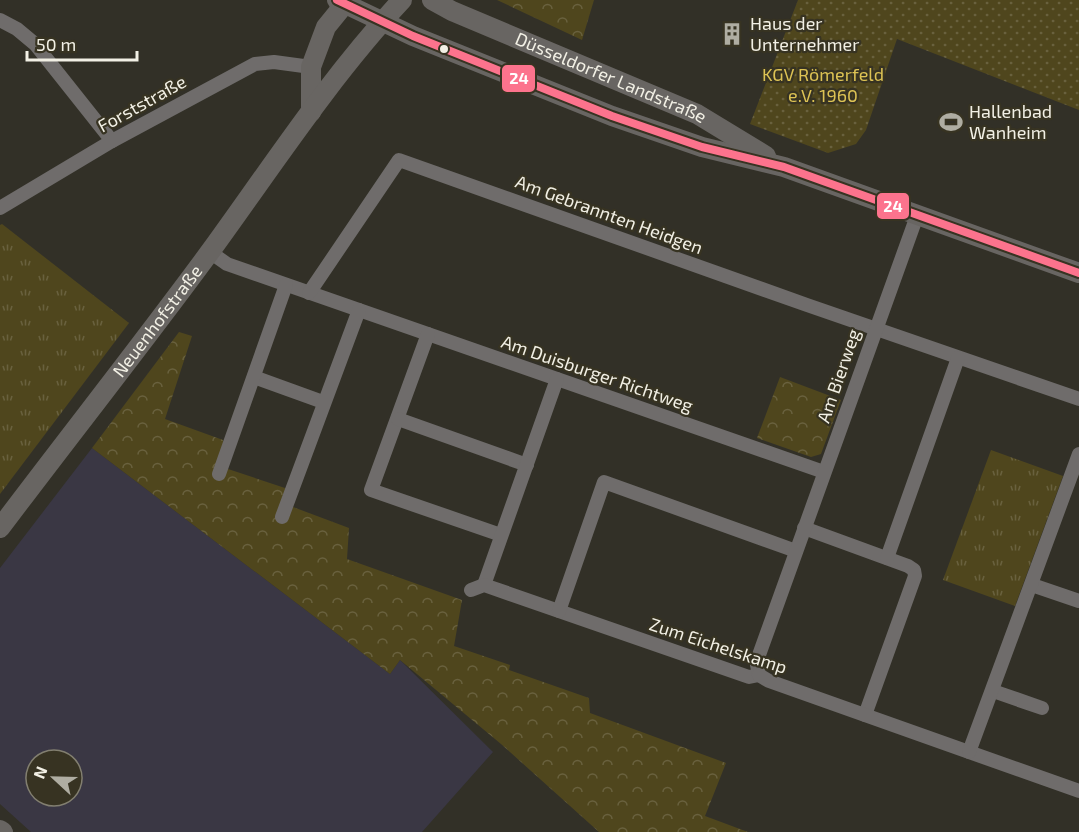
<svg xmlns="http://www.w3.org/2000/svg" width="1079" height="832" font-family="'Exo 2',sans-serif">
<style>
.commercial{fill:#3a3744;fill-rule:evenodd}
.grass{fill:url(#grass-tufts)}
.forest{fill:url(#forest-crowns)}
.garden{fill:url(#garden-dots)}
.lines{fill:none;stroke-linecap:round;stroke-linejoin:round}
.street{stroke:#6f6c6b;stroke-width:14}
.secondary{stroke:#686562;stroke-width:20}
.bus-1-casing{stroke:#373322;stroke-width:12}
.bus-1{stroke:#fc738d;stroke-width:8}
.bus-dot{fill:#f2f0e5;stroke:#373322;stroke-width:2}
.labels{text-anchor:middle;stroke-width:4.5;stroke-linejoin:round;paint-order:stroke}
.poi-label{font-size:18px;fill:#f2f0e5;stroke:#373322;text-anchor:start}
.park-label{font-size:18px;fill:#ddc354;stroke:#373322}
.street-label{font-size:18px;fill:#f2f0e5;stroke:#373322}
.line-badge{stroke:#373322;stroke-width:2}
.badge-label{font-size:16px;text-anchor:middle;font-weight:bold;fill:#fff}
</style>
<defs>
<pattern id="grass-tufts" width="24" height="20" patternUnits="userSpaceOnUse" patternTransform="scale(1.5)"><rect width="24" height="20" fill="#4f461d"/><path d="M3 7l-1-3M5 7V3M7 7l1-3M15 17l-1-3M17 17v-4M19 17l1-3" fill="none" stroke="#69613e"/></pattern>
<pattern id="forest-crowns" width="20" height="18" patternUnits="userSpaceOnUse" patternTransform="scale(1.5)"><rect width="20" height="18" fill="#4f461d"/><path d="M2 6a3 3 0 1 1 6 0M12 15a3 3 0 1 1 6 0" fill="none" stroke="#69613e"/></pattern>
<pattern id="garden-dots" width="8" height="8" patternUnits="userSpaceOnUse" patternTransform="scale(1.5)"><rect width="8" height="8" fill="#4f461d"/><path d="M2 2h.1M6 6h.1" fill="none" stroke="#69613e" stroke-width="1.8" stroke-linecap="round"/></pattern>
</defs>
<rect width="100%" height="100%" fill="#323027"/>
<path class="commercial" d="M92,448L390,674L400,660L493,752L422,832H31L0,804V568ZM36,760H72V796H36Z"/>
<g class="grass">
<polygon points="2,224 129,323 0,494 0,225"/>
<polygon points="991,450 1063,476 1015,606 943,580"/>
</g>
<g class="forest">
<polygon points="497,0 594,0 582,40"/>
<polygon points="179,332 192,336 165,419 223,440 225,468 285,488 293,507 349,528 347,559 462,600 454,646 510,665 509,670 589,698 590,713 726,763 705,816 748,832 599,832 501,744 400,660 390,674 92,448"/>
<polygon points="780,377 841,400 821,454 811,457 757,438"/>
</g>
<polygon class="garden" points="798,0 1079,0 1079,110 897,39 866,130 856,144 828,153 750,124"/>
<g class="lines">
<g class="street">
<polyline points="0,20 17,29 35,44 112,141"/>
<polyline points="0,208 112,141 255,64 274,62 311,67"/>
<polyline points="210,252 227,264 824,472"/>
<polyline points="309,293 399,160 807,305 1079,399"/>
<polyline points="428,334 371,490 501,535"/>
<polyline points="254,377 323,402"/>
<polyline points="398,419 527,465"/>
<polyline points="219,474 286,285"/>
<polyline points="282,517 359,310"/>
<polyline points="804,528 908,566 914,570 915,576 865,715"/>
<polyline points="887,558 958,358"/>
<polyline points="484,585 557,379"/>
<polyline points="1032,585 1079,601"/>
<polyline points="471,590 484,585 749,677 759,675"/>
<polyline points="559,611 604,482 796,551"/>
<polyline points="759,675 757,665 759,655 918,213"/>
<polyline points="759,675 769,681 1079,791"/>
<polyline points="993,691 1042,708"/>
<polyline points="969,752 1079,454"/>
</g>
<g class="secondary">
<polyline points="337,0 413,36 612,116 702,147 784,167 1079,273"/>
<path id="s1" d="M432,0L452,11L697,114L766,156"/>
<polyline points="311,112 311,67 326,27 348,0"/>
<path id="s2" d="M0,528C70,435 143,343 212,249C273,165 331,76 402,0"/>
<polyline points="0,830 3,832"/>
</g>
<g class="bus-1-casing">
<polyline id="bus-1" points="337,0 413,36 612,116 702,147 784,167 1079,273"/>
</g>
<use href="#bus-1" class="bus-1"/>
</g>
<defs>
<g id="building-bare" transform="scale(1.8)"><path d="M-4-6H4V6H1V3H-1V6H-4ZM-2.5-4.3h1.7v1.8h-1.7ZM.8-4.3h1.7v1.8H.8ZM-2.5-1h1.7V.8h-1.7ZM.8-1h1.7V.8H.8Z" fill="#afada2" stroke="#373322" stroke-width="2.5" paint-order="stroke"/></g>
<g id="stadium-bare" transform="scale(1.8)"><path d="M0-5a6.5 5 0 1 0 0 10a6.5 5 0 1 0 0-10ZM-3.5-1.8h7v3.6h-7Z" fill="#afada2" stroke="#373322" stroke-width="2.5" paint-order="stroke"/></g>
</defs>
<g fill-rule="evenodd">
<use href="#building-bare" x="732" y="34"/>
<use href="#stadium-bare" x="951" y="122"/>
</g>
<circle class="bus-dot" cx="444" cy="49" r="5"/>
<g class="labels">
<g class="poi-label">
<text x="750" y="30">Haus der<tspan x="750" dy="21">Unternehmer</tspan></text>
<text x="969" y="118">Hallenbad<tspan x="969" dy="21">Wanheim</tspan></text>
</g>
<g class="park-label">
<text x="823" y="81">KGV Römerfeld<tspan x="823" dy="21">e.V. 1960</tspan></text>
</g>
<g class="street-label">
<text dy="6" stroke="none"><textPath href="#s1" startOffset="195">Düsseldorfer Landstraße</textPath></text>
<text transform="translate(142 104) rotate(-29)" y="6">Forststraße</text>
<text transform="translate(609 215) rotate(20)" y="6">Am Gebrannten Heidgen</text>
<text dy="6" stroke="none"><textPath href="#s2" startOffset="260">Neuenhofstraße</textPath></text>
<text transform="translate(597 374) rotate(19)" y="6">Am Duisburger Richtweg</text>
<text transform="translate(839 376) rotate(-71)" y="6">Am Bierweg</text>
<text transform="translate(718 646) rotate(18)" y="6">Zum Eichelskamp</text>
</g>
</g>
<g class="line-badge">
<rect x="501" y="64" width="35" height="29" rx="6" fill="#fc738d"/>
<rect x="876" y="192" width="34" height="28" rx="6" fill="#fc738d"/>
</g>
<g class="badge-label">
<text x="519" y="84">24</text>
<text x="893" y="212">24</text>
</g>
<g transform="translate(54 778) rotate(292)"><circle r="28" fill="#373322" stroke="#827f70" stroke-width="1.5"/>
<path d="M0-4.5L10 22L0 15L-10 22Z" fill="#afada2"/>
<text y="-9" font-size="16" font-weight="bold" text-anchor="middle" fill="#f2f0e5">N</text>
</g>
<path d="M27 51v9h110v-9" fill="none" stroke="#f2f0e5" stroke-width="3"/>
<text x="36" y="51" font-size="18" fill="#f2f0e5" stroke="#373322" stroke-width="4.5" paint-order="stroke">50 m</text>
</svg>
